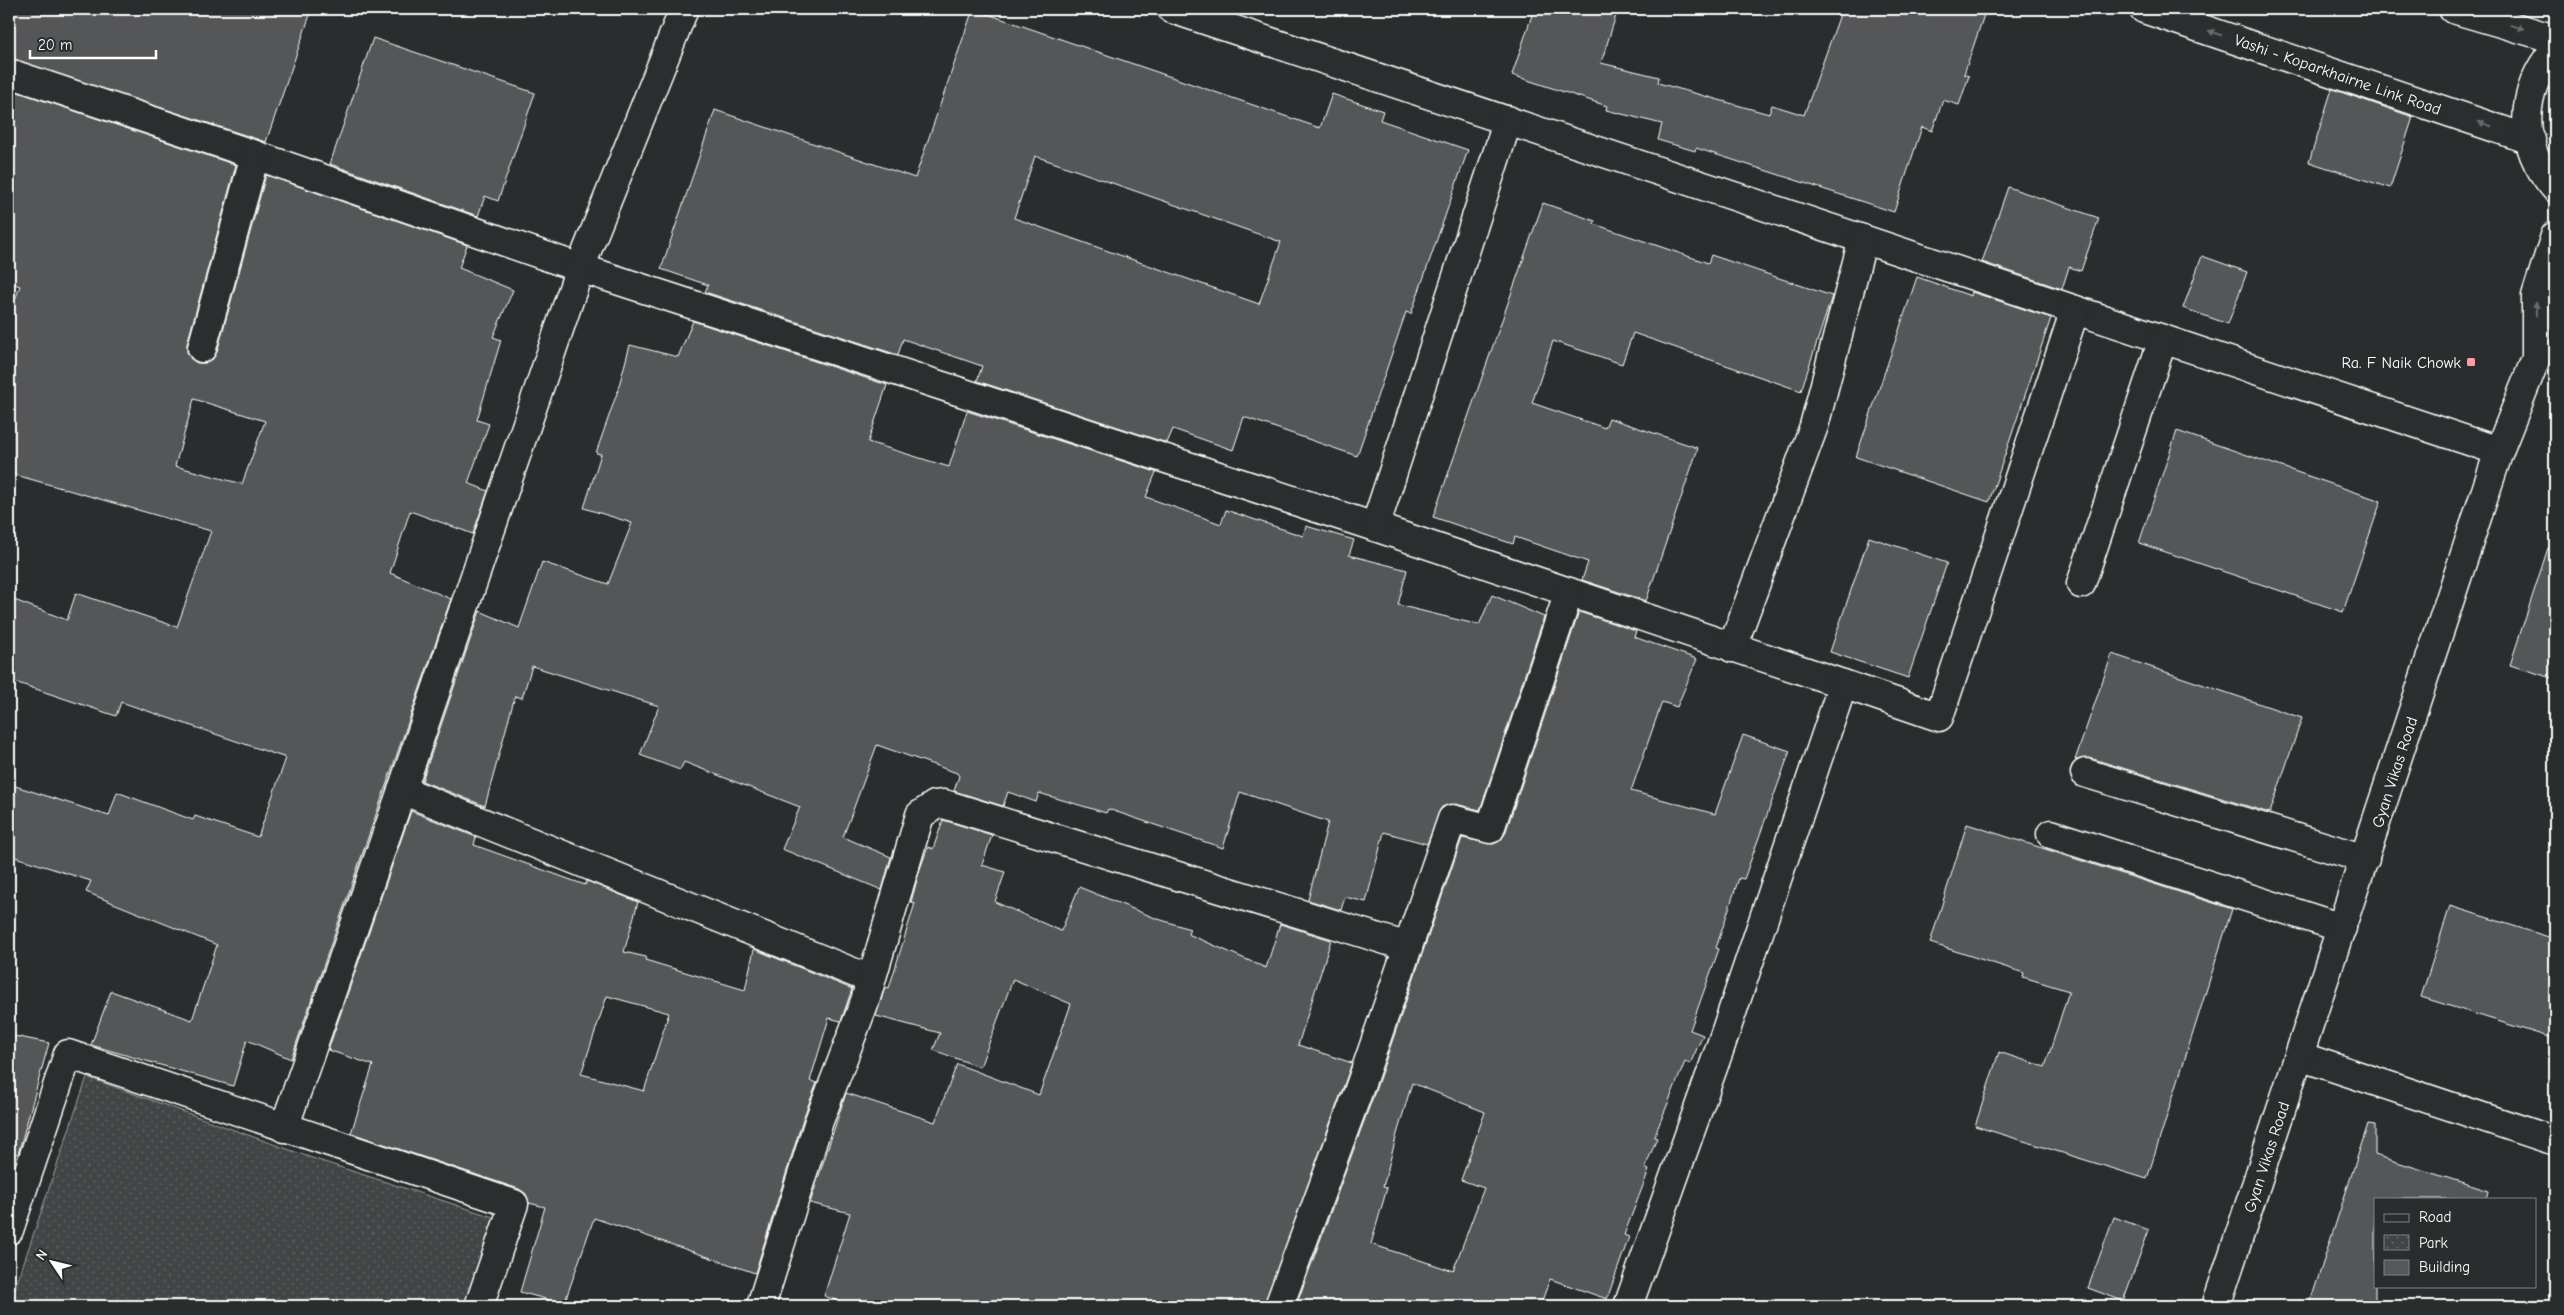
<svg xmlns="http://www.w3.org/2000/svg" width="2564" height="1315" font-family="'Comic Neue',sans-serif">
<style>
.park{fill:url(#park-dots);stroke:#a0a2a2}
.building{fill:#555758;stroke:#fff;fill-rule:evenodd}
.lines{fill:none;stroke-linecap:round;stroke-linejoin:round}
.minor-casing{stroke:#fff;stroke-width:31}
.major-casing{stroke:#fff;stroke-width:31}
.minor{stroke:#2a2d2e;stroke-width:28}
.major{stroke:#2a2d2e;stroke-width:28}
.oneway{fill:#6a6c6d}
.poi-dot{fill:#ff9aa2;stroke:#2a2d2e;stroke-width:2}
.labels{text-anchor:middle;stroke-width:4;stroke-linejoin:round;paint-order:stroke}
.street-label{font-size:16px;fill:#fff;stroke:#2a2d2e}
.poi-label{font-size:16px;fill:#fff;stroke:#2a2d2e;text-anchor:end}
</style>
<defs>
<pattern id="park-dots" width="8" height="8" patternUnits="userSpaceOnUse" patternTransform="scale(1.25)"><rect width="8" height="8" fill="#414445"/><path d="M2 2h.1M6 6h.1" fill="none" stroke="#5e6061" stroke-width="1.8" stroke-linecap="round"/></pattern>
</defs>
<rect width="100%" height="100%" fill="#2a2d2e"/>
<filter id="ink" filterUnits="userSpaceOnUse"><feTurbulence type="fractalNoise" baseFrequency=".02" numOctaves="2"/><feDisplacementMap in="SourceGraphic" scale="10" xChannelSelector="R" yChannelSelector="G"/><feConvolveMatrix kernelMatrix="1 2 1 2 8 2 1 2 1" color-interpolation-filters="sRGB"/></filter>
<g filter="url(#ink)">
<polygon class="park" points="87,1077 312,1158 499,1219 468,1306 9,1306"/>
<g class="building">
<polygon points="9,9 312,9 266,142 9,58"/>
<path d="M973,9L1320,128L1332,94L1383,111L1380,120L1468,150L1411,314L1406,312L1357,456L1244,417L1233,450L1173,429L1167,443L977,381L982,366L903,339L898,355L705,292L708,285L661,269L715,110L915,178ZM1035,156L1281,242L1259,304L1014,218Z"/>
<polygon points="1534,9 1618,9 1601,63 1659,77 1658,83 1769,114 1772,105 1804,115 1842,9 1986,9 1964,74 1969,76 1959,105 1943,100 1932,131 1922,127 1894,212 1696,148 1695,151 1658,140 1662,124 1606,110 1607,106 1512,75"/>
<polygon points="373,38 535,93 498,201 485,196 478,216 330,164"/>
<path d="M9,89L236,165L187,344V352L191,359L197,363H206L213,359L217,352L266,175L467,245L459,268L513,290L493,337L501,340L477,420L489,424L468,483L488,491L473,534L410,511L390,573L451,599L291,1059L247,1040L233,1086L91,1045L111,991L192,1020L217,945L86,892L91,881L9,855V784L109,816L117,792L193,820L195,816L258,837L286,758L121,702L116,716L9,680V598L67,620L76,593L177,627L211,531L9,473V317L20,286L9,282ZM194,399L265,421L242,484L175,466Z"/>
<polygon points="2332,89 2413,117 2390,188 2309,162"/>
<polygon points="2008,187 2099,218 2081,271 2069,267 2062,289 1982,262"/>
<polygon points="1543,203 1595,221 1594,224 1708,263 1711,255 1832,296 1801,391 1633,333 1622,364 1553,341 1532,403 1605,428 1609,418 1698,448 1646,601 1582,580 1588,562 1515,537 1513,544 1433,517"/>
<polygon points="2202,256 2247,272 2228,324 2183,308"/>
<polygon points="1917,277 1971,296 1972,292 2051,318 1989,502 1856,457"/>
<polygon points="693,321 887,385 868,442 949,467 967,411 1156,472 1146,497 1221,524 1226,510 1303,536 1306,526 1354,540 1349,555 1407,570 1398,605 1479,625 1492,595 1544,617 1480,810 1456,804 1442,807 1427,844 1384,832 1366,902 1345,897 1341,910 1308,900 1328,822 1240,792 1223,848 1108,809 1106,813 1039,793 1036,802 1008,792 1003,806 954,791 959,776 957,773 877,745 843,837 891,857 882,890 782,849 800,807 684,762 680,770 640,755 659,706 532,666 522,698 515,696 485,806 422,781 480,611 519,628 542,562 608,584 632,523 584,508 601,454 596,453 617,393 630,345 678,357"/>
<polygon points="2177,431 2381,501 2343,612 2139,543"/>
<polygon points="1869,537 1947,563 1908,678 1830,652"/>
<polygon points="2548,548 2555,549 2555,679 2510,665"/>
<path d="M1579,612L1636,631L1634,637L1697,659L1677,707L1662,702L1631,791L1715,814L1743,735L1790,751L1744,879L1739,878L1716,948L1719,949L1690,1030L1703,1035L1690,1064L1685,1062L1654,1137L1657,1138L1645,1168L1649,1170L1624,1235L1629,1237L1607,1299L1550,1279L1540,1306H1296L1373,1097L1462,838L1493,844L1500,841L1505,834ZM1412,1083L1485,1112L1461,1180L1484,1188L1453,1271L1371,1244L1387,1188L1383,1187L1397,1134Z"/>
<polygon points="2112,654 2302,718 2270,813 2090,758 2075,760"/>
<path d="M411,811L476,837L474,845L585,885L587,881L638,902L624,952L646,957L645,960L745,990L754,949L852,989L841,1021L829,1018L810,1081L817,1083L804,1116L755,1273L594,1218L564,1304L520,1292L545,1207L529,1203L526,1194L519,1189L351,1133L373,1065L328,1050ZM607,996L669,1013L644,1091L581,1074Z"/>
<polygon points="943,820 992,835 982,865 1005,872 995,902 1061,931 1079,887 1155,918 1190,929 1188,934 1266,968 1280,924 1331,940 1298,1045 1352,1063 1264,1306 852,1306 824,1296 850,1213 810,1203 846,1093 935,1122 957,1064 1039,1095 1071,1004 1013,979 980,1067 933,1050 940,1033 876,1016 885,987 889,988 915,903 911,902 920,869 928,847 933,849"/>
<polygon points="1967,824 2232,909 2147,1179 1975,1126 1999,1052 2045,1067 2069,991 2023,977 2024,973 1930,943"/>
<polygon points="2450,906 2555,939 2555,1039 2421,997"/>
<polygon points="9,1035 49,1043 18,1154 9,1153"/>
<polygon points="2368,1124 2375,1125 2375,1155 2489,1191 2487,1199 2375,1199 2375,1306 2309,1306"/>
<polygon points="2114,1217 2149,1230 2123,1301 2088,1288"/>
</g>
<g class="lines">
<g class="minor-casing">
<g id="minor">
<polyline points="1172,9 2499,451"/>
<polyline points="9,73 255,155 580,268 1375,527 1843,684 1720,1048 1628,1306"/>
<polyline points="202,348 255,155"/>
<polyline points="1375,527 1508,120"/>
<polyline points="2081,584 2163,339"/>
<polyline points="1732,648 1814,426 1863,239"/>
<polyline points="1843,684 1939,717 2075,310"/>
<polyline points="2085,773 2365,859"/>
<polyline points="402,790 870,979"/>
<polyline points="2051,834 2342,928"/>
<polyline points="2299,1056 2555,1141"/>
<polyline points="284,1128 402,790 580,268 684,9"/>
<polyline points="9,1230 68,1054 514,1204 479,1306"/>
<polyline points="761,1306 819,1121 865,1001 920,815 935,805 944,804 1408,947"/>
<polyline points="1279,1306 1358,1092 1452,819 1490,829 1569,592"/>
<polyline points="2216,1306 2499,451 2536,358 2536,296 2555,236"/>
</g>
</g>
<g class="major-casing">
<g id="major">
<polyline points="2144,9 2531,140"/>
<polyline points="2453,9 2555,39"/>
<path d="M2555,49C2519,92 2517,145 2555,188"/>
</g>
</g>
<use href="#minor" class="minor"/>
<use href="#major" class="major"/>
</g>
<defs><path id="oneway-solid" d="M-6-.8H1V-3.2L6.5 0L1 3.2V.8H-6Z" transform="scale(1.25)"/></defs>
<g class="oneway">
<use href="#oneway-solid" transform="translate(2517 27) rotate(16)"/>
<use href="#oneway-solid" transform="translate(2215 33) rotate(-161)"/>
<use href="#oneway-solid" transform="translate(2485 124) rotate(-161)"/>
<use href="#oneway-solid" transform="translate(2536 309) rotate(-89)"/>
</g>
</g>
<rect class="poi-dot" x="2466" y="357" width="10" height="10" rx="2.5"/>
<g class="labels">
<g class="street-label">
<text transform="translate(2338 74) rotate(19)" y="6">Vashi - Koparkhairne Link Road</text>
<text transform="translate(2394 772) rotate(-72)" y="6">Gyan Vikas Road</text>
<text transform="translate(2266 1157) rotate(-72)" y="6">Gyan Vikas Road</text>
</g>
<g class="poi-label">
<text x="2461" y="368">Ra. F Naik Chowk</text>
</g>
</g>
<rect width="2564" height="1315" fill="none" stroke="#2a2d2e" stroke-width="30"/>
<rect x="15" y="15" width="2534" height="1285" fill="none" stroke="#fff" stroke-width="2" filter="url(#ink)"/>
<rect x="2374" y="1198" width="162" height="90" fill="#2a2d2e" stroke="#7f8182"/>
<rect x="2384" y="1214" width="25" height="8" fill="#2a2d2e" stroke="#7f8182"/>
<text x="2419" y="1222" font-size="15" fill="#ffffff">Road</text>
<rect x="2384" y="1235" width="25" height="15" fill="url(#park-dots)" stroke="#7f8182"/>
<text x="2419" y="1248" font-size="15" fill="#ffffff">Park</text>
<rect x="2384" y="1260" width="25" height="15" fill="#555758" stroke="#7f8182"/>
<text x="2419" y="1272" font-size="15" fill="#ffffff">Building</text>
<g transform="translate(52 1262) rotate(305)" stroke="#2a2d2e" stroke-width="4" paint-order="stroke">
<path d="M0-4L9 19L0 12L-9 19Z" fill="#ffffff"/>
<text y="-8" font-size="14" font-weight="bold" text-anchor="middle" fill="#ffffff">N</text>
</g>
<path d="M30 50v8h126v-8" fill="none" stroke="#ffffff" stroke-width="2.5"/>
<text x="38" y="50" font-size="15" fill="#ffffff" stroke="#2a2d2e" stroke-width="4" paint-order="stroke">20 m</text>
</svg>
